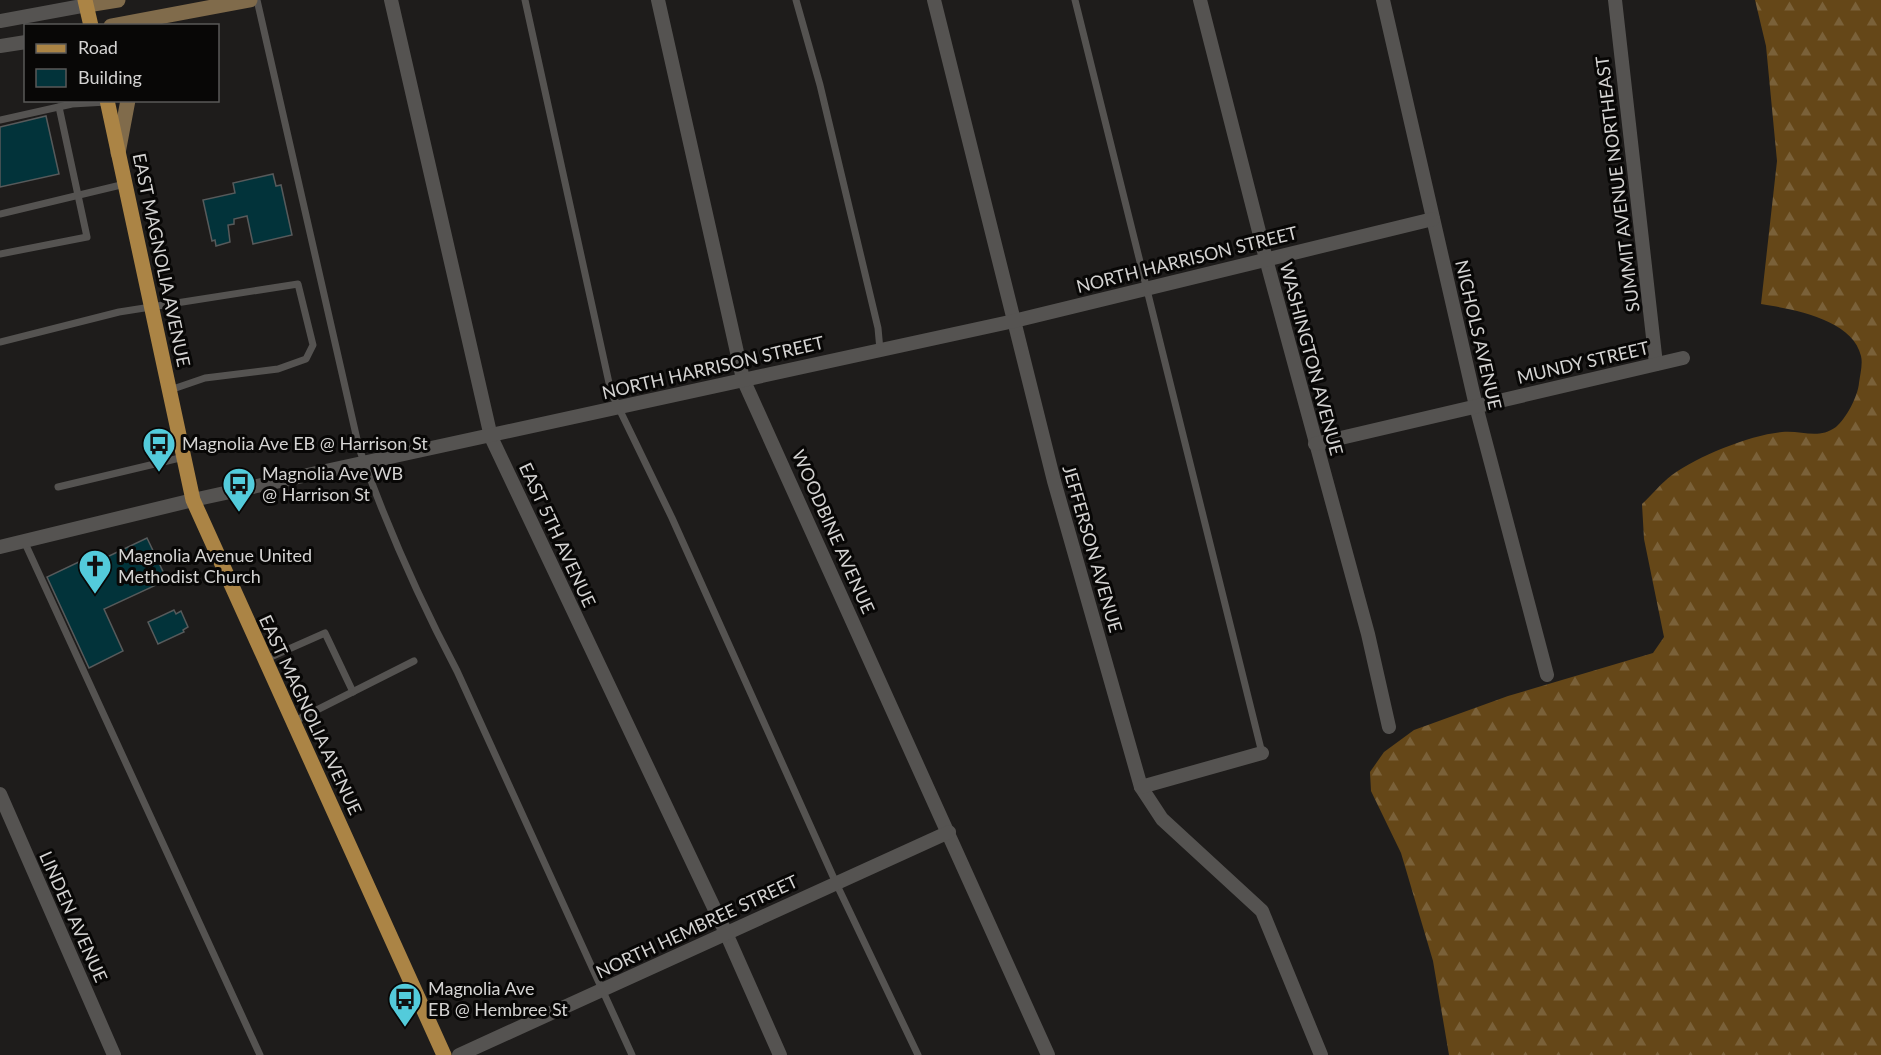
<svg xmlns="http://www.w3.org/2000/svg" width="1881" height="1055" font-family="Lato,sans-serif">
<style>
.forest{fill:url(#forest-firs)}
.building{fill:#02333a;stroke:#575a5b;stroke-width:1.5}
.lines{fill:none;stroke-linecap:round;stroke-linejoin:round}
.service{stroke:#555351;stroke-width:7}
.minor{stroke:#555351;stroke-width:14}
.secondary{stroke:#806b4b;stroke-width:15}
.primary{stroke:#ab8445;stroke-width:15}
.labels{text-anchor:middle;stroke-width:6;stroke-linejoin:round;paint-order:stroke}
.street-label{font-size:18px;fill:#d4d3d2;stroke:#080706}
.poi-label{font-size:18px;fill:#d4d3d2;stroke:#080706;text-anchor:start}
</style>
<defs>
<pattern id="forest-firs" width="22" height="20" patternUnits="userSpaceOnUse" patternTransform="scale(1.5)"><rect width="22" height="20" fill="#654718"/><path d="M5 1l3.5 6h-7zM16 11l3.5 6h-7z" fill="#7a6139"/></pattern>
</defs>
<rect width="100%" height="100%" fill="#1e1c1b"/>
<path class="forest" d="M1755,0H1881V1055H1449L1433,961L1401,853L1371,791L1370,772L1384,752L1414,730L1508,696L1653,653L1664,637L1644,539L1642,504C1652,495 1661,483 1672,475C1698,456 1750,435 1782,432C1802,430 1818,440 1836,427C1846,419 1858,396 1859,383C1860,375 1863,364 1861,356C1853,319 1792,309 1761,304L1777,161L1766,46Z"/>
<g class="building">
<polygon points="46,116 59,174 0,187 0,127"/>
<polygon points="273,174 276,186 281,185 292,235 253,244 247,216 234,219 234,224 228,225 230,242 216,246 215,240 212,241 203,200 235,193 233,183"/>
<polygon points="147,538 167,580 104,609 123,651 89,668 47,577 85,559 88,566"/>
<polygon points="174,610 176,614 181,611 188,627 183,630 184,632 158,644 148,622"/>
</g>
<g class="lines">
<g class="service">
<path d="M257,0L359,448C386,524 419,599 457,671L632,1055"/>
<polyline points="525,0 611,392 672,518 836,883 918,1055"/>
<polyline points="796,0 820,85 878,328 880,350"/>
<polyline points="1075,0 1262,753"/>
<polyline points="0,120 72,104 107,102"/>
<polyline points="0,214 125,184"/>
<polyline points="0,254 87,237 59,107"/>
<polyline points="0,342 119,312 298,284 313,345 306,359 278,369 205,378 170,390"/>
<polyline points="58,487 184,457"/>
<polyline points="24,541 260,1055"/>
<polyline points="264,660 325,633 353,692"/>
<polyline points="293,722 414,661"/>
</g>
<g class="minor">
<polyline points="391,0 491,437 726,933 780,1055"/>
<polyline points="658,0 743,379 1048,1055"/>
<polyline points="934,0 1054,481 1141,787 1162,819 1262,911 1321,1055"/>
<polyline points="1200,0 1266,259 1368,634 1389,727"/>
<polyline points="1383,0 1476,406 1547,675"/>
<polyline points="1615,0 1656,364"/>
<polyline points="0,21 87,5"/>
<polyline points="0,46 26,42"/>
<polyline points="1315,444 1683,358"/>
<polyline points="0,547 193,500 1014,321 1433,219"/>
<polyline points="1141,787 1262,753"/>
<polyline points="0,794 114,1055"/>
<polyline points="459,1055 949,832"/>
</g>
<g class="secondary">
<polyline points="87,5 118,0"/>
<polyline points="111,26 250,0"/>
<polyline points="118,153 128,100"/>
</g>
<g class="primary">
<polyline points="85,0 91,26"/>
<polyline points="107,100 193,500 444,1055"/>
</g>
</g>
<defs>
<g id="bus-pin" transform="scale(1.725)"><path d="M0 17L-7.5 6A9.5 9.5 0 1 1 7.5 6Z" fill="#53cbdb" stroke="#080706"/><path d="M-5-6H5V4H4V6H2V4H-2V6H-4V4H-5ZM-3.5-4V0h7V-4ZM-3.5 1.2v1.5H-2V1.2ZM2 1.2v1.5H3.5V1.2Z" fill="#111"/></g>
<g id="church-pin" transform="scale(1.725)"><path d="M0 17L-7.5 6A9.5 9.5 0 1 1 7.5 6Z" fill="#53cbdb" stroke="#080706"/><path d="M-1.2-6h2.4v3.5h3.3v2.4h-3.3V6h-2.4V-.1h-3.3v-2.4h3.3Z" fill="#111"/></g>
</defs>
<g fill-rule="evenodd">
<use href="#bus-pin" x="159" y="444"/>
<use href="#bus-pin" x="239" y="484"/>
<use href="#church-pin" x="95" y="566"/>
<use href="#bus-pin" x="405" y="999"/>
</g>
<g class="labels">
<g class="street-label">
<text transform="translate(1618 184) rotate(-97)" y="6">SUMMIT AVENUE NORTHEAST</text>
<text transform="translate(161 260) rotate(78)" y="6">EAST MAGNOLIA AVENUE</text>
<text transform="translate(1187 260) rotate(-14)" y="6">NORTH HARRISON STREET</text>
<text transform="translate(1478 335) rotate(77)" y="6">NICHOLS AVENUE</text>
<text transform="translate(1311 359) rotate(75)" y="6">WASHINGTON AVENUE</text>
<text transform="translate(1583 363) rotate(-13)" y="6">MUNDY STREET</text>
<text transform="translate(713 368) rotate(-13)" y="6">NORTH HARRISON STREET</text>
<text transform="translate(833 532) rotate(66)" y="6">WOODBINE AVENUE</text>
<text transform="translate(557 535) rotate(65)" y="6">EAST 5TH AVENUE</text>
<text transform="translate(1092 549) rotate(74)" y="6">JEFFERSON AVENUE</text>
<text transform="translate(310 715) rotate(65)" y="6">EAST MAGNOLIA AVENUE</text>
<text transform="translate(73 917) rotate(66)" y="6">LINDEN AVENUE</text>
<text transform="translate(697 927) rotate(-25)" y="6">NORTH HEMBREE STREET</text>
</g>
<g class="poi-label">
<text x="182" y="450">Magnolia Ave EB @ Harrison St</text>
<text x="262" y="480">Magnolia Ave WB<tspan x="262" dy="21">@ Harrison St</tspan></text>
<text x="118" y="562">Magnolia Avenue United<tspan x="118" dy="21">Methodist Church</tspan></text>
<text x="428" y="995">Magnolia Ave<tspan x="428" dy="21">EB @ Hembree St</tspan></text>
</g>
</g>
<rect x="24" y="24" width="195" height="78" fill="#080706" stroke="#5a5958" stroke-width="1.5"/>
<rect x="36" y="44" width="30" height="9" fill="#ab8445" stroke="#5a5958" stroke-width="1.5"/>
<text x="78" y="54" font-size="18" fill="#d4d3d2">Road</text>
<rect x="36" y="69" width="30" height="18" fill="#02333a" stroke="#5a5958" stroke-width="1.5"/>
<text x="78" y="84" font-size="18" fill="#d4d3d2">Building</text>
</svg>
